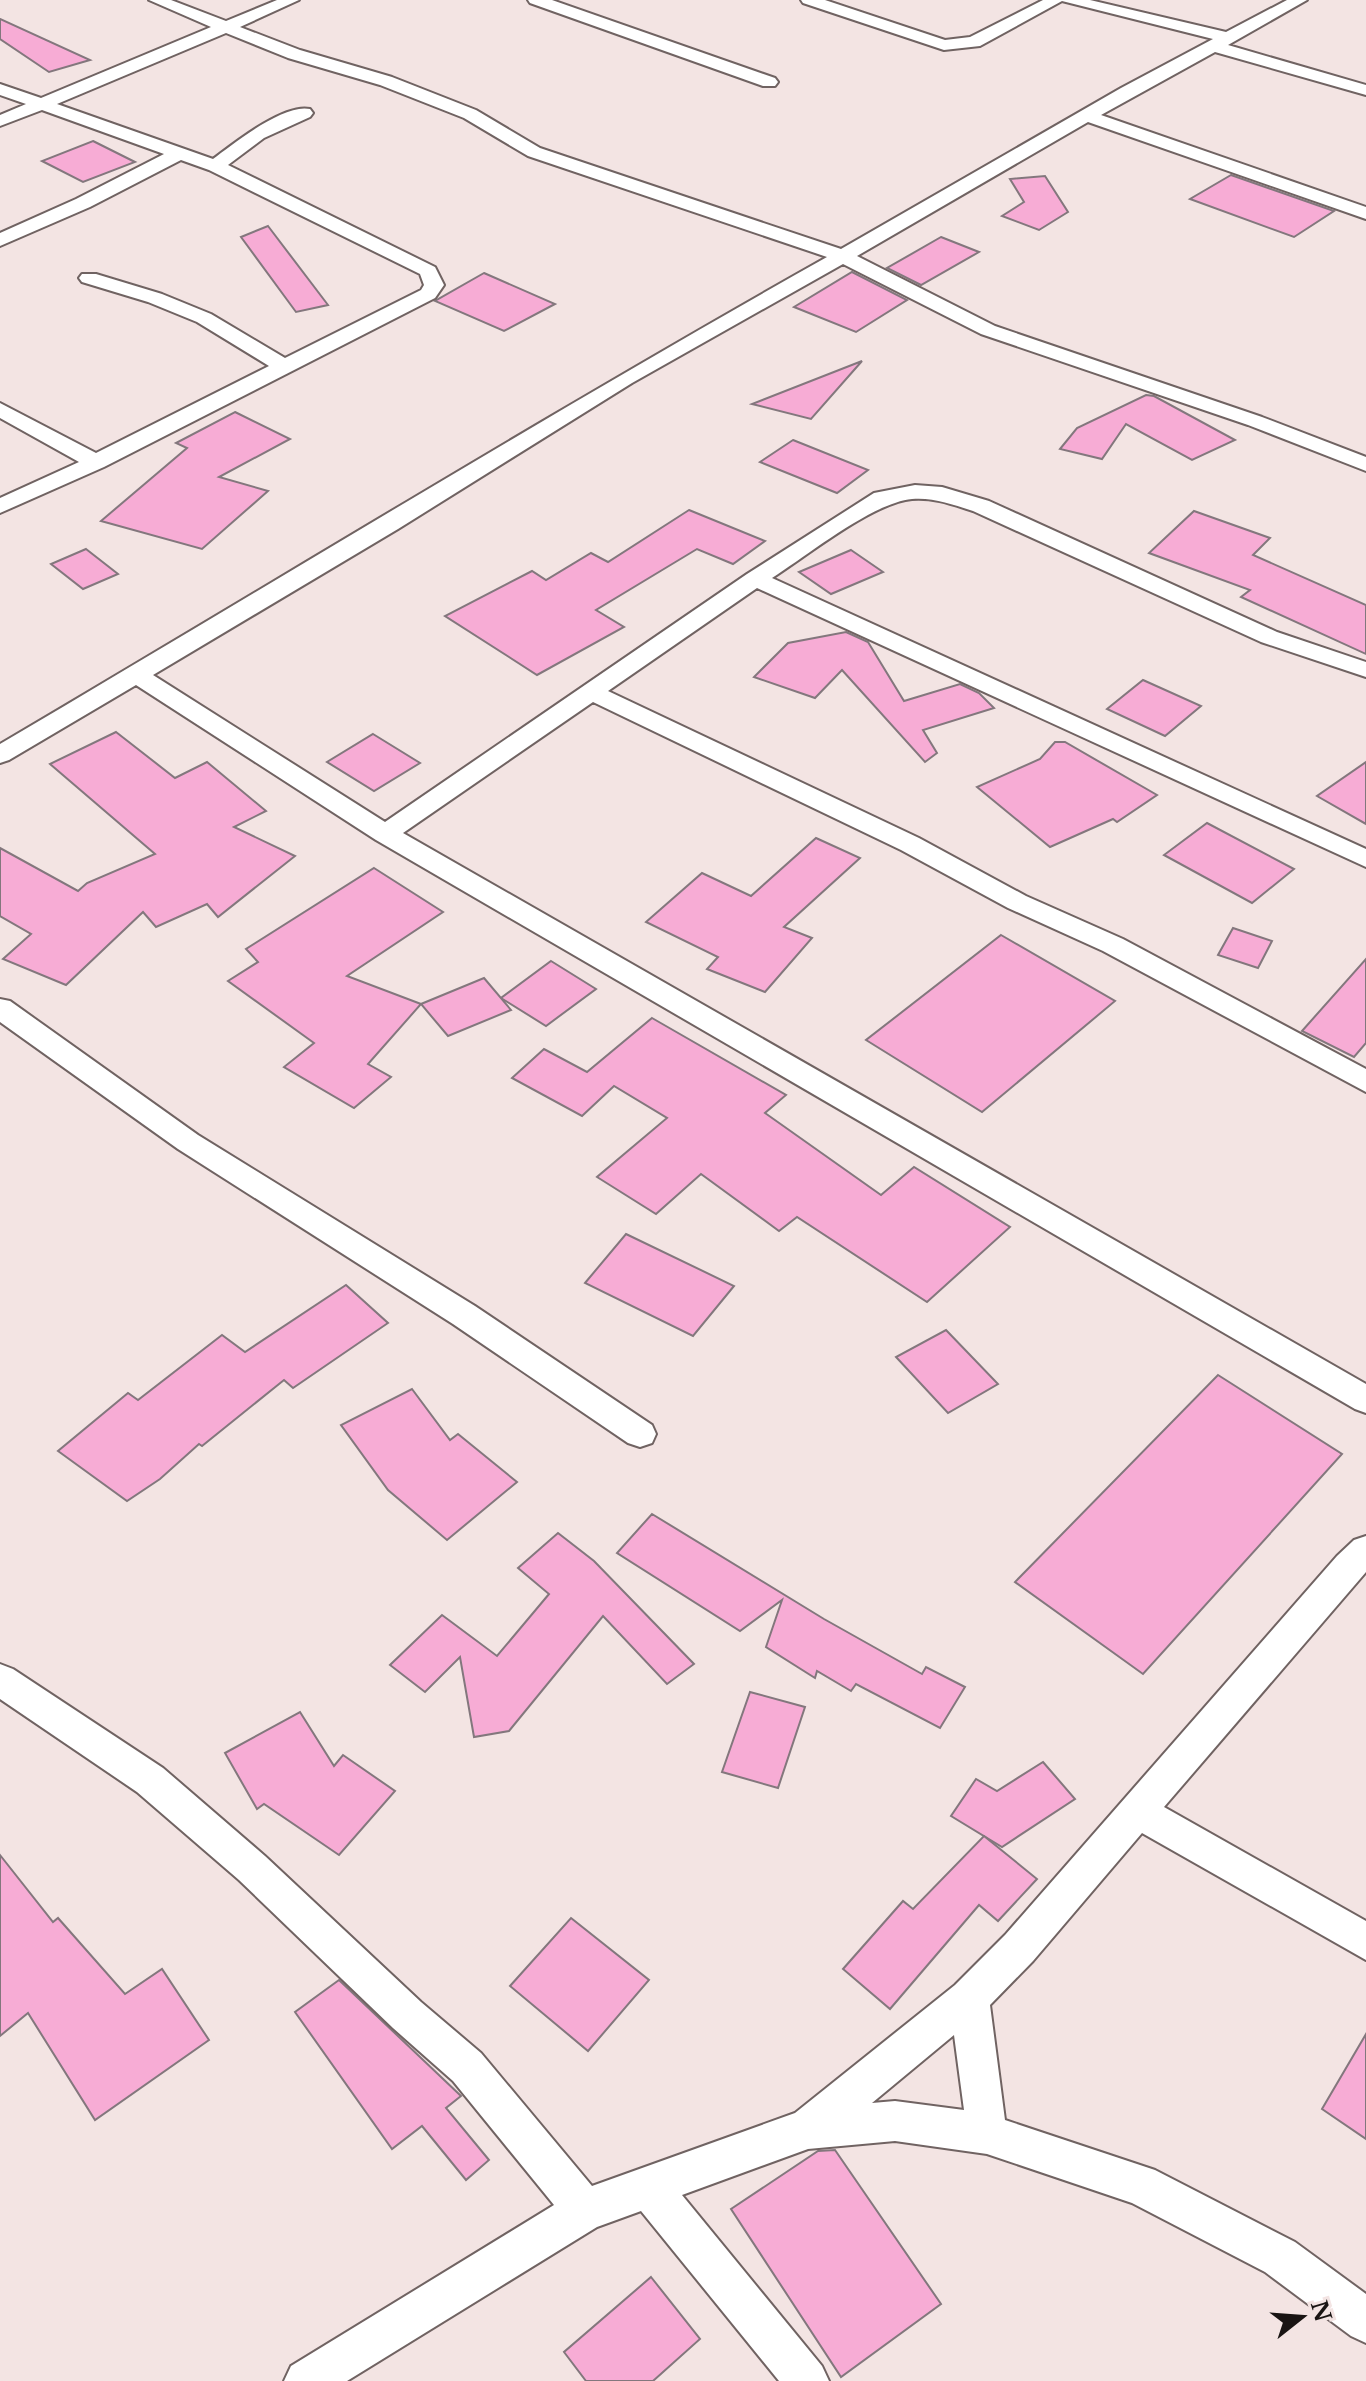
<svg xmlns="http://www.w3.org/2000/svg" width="1366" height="2381" font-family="'Libre Baskerville',serif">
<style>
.building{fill:#f7acd5;stroke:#83777d;stroke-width:2}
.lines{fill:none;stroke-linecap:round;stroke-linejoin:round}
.minor-casing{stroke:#706362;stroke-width:4}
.minor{fill:#fff;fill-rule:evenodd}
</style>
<rect width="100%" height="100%" fill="#f3e4e3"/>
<g class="building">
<polygon points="0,19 90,60 49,72 0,39"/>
<polygon points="93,141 135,162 83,182 42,161"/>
<polygon points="1231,175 1334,211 1294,237 1190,199"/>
<polygon points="1045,176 1068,212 1039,230 1002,216 1024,202 1010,179"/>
<polygon points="268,226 328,305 296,312 241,237"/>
<polygon points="941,237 979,252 921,285 887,268"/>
<polygon points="852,272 907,300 856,332 794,307"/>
<polygon points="484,273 555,304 504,331 435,301"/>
<polygon points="862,361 811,419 752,404"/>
<polygon points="1146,395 1154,396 1235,440 1192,460 1126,424 1102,459 1060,449 1077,428"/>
<polygon points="235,412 290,439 219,477 268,491 202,549 101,521 187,448 176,443"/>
<polygon points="793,440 868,470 837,493 760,462"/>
<polygon points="689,510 765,541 733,564 697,549 596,610 624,627 537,675 445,616 532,571 546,580 591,553 608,562"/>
<polygon points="1194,511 1270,538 1253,555 1366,605 1366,654 1241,597 1250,590 1149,553"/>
<polygon points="86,549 118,574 83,589 51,564"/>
<polygon points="851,550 883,572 831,594 799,572"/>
<polygon points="846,632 868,642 904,701 960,684 979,693 994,708 923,730 937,753 925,762 842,670 815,698 754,677 788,643"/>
<polygon points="1143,680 1201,706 1165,736 1107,709"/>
<polygon points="116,732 175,778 207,762 266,811 234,827 295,856 218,917 207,904 156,927 143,912 66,985 3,959 31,934 0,916 0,848 78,891 87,883 155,854 50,764"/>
<polygon points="373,734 420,763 374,791 327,762"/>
<polygon points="1055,742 1065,742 1157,795 1117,822 1113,819 1050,847 977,787 1040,759"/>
<polygon points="1366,762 1366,824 1317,796"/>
<polygon points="1207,823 1294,869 1252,903 1164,855"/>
<polygon points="816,838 860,858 784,927 812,938 765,992 707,969 718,957 646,922 702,873 751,896"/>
<polygon points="374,868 443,912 347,976 421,1004 368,1064 391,1077 354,1108 284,1067 314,1043 228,981 258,962 246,949"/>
<polygon points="1233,928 1272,941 1258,968 1218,955"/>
<polygon points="1001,935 1115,1001 982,1112 866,1040"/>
<polygon points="1366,959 1366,1043 1354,1057 1302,1031"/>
<polygon points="551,961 596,989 546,1026 501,998"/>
<polygon points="484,978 511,1010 448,1036 421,1004"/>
<polygon points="652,1018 786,1095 765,1113 881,1195 914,1167 1010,1227 927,1302 797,1217 779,1231 701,1174 656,1214 597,1177 667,1118 614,1086 582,1116 512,1078 544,1049 587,1072"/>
<polygon points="626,1234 734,1286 693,1336 585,1283"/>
<polygon points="346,1285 388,1323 293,1388 284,1380 202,1446 199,1444 160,1479 127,1501 58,1451 128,1393 138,1400 222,1335 245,1352"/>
<polygon points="946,1330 998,1384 948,1413 896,1357"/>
<polygon points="1218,1375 1342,1454 1143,1674 1015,1582"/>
<polygon points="412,1389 450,1440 458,1434 517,1482 447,1540 388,1490 341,1425"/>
<polygon points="652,1514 824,1619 922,1674 926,1667 965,1687 940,1728 856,1684 851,1691 817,1671 815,1678 766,1647 782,1600 740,1631 617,1553"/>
<polygon points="558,1533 594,1561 694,1664 667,1684 603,1616 509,1731 474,1737 460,1657 425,1692 390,1665 442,1615 497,1656 549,1594 518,1568"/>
<polygon points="750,1692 805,1707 778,1788 722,1772"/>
<polygon points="300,1712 334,1766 343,1755 395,1791 339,1855 264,1804 257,1809 225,1753"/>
<polygon points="1043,1762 1075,1799 1002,1847 951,1816 976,1779 997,1791"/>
<polygon points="984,1836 1037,1879 998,1921 979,1905 890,2009 843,1969 903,1901 913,1909"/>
<polygon points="0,1855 53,1922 58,1918 125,1994 162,1969 209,2040 95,2120 28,2013 0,2036"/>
<polygon points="571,1918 649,1980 588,2051 510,1986"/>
<polygon points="339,1980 461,2096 446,2108 489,2160 466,2180 422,2126 392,2149 295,2012"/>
<polygon points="1366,2034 1366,2139 1322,2109"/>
<polygon points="835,2150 941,2304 841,2377 731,2209 818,2151"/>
<polygon points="651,2277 700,2339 653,2381 586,2381 564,2352"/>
</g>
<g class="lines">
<g class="minor-casing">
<g id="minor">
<path d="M149,0H171L226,21L277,0H299L240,27L300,50L392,77L476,110L540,148L841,249L1121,88L1213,39L1062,1L980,46L944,50L803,3L801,0H825L945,40L970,37L1043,0H1090L1226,32L1287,0H1307L1228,45L1366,85V95L1215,52L1101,115L1366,207V219L1088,122L857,256L995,326L1262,417L1366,457V471L1248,425L981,334L843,264L632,383L398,529L153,675L385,822L747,574L874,493L915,485L942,487L989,501L1277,632L1366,662V677L1261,642L973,511C954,505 933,497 912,499C872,503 808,555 772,578L1366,849V867L757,588L608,691L919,838L1026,896L1123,939L1366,1069V1092L1103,951L1008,908L901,850L593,702L403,833L1366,1384V1413L1355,1409L376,840L136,685L9,760L0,763V744C275,582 548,414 827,257L528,156L464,118L380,85L288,58L226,33L57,104L213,159C233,144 284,103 310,109L313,113L310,117L264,138L228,165L435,267L444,285L435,298L104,467L0,513V498L79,462L0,418V403L96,453L269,366L197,322L148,302L82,282L79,278L82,274H96L162,294L211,314L285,358L421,290L424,285L420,274L209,170L181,160L90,207L0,246V233L76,199L164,154L42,110L0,126V115L26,104L0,95V84L41,98L211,27Z"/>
<polygon points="528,0 552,0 775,78 778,82 775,86 763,86 530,3"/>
<polygon points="0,999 10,1001 198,1135 475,1306 652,1425 656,1434 652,1443 640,1447 628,1443 453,1324 178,1149 0,1022"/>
<path d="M1366,1536V1572L1164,1807L1366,1921V1960L1142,1833L1033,1961L990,2005L1005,2120L1155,2170L1295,2242L1366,2294V2343L1351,2336L1265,2272L1132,2203L987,2154L895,2141L808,2149L682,2195L822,2366L829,2381H779L641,2211L597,2227L347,2381H284L291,2366L554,2205L453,2081L393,2028L239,1880L137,1792L0,1699V1664L13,1669L163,1768L265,1856L421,2002L481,2053L592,2186L795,2113L955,1985L1005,1935L1337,1556L1354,1540ZM954,2035L964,2110L895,2101L872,2103Z"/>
</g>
</g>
<use href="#minor" class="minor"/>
</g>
<g transform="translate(1302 2317) rotate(73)" stroke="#f3e4e3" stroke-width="6" paint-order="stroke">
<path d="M0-6L14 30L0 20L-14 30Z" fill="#191413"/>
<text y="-12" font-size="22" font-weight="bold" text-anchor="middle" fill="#191413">N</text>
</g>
</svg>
